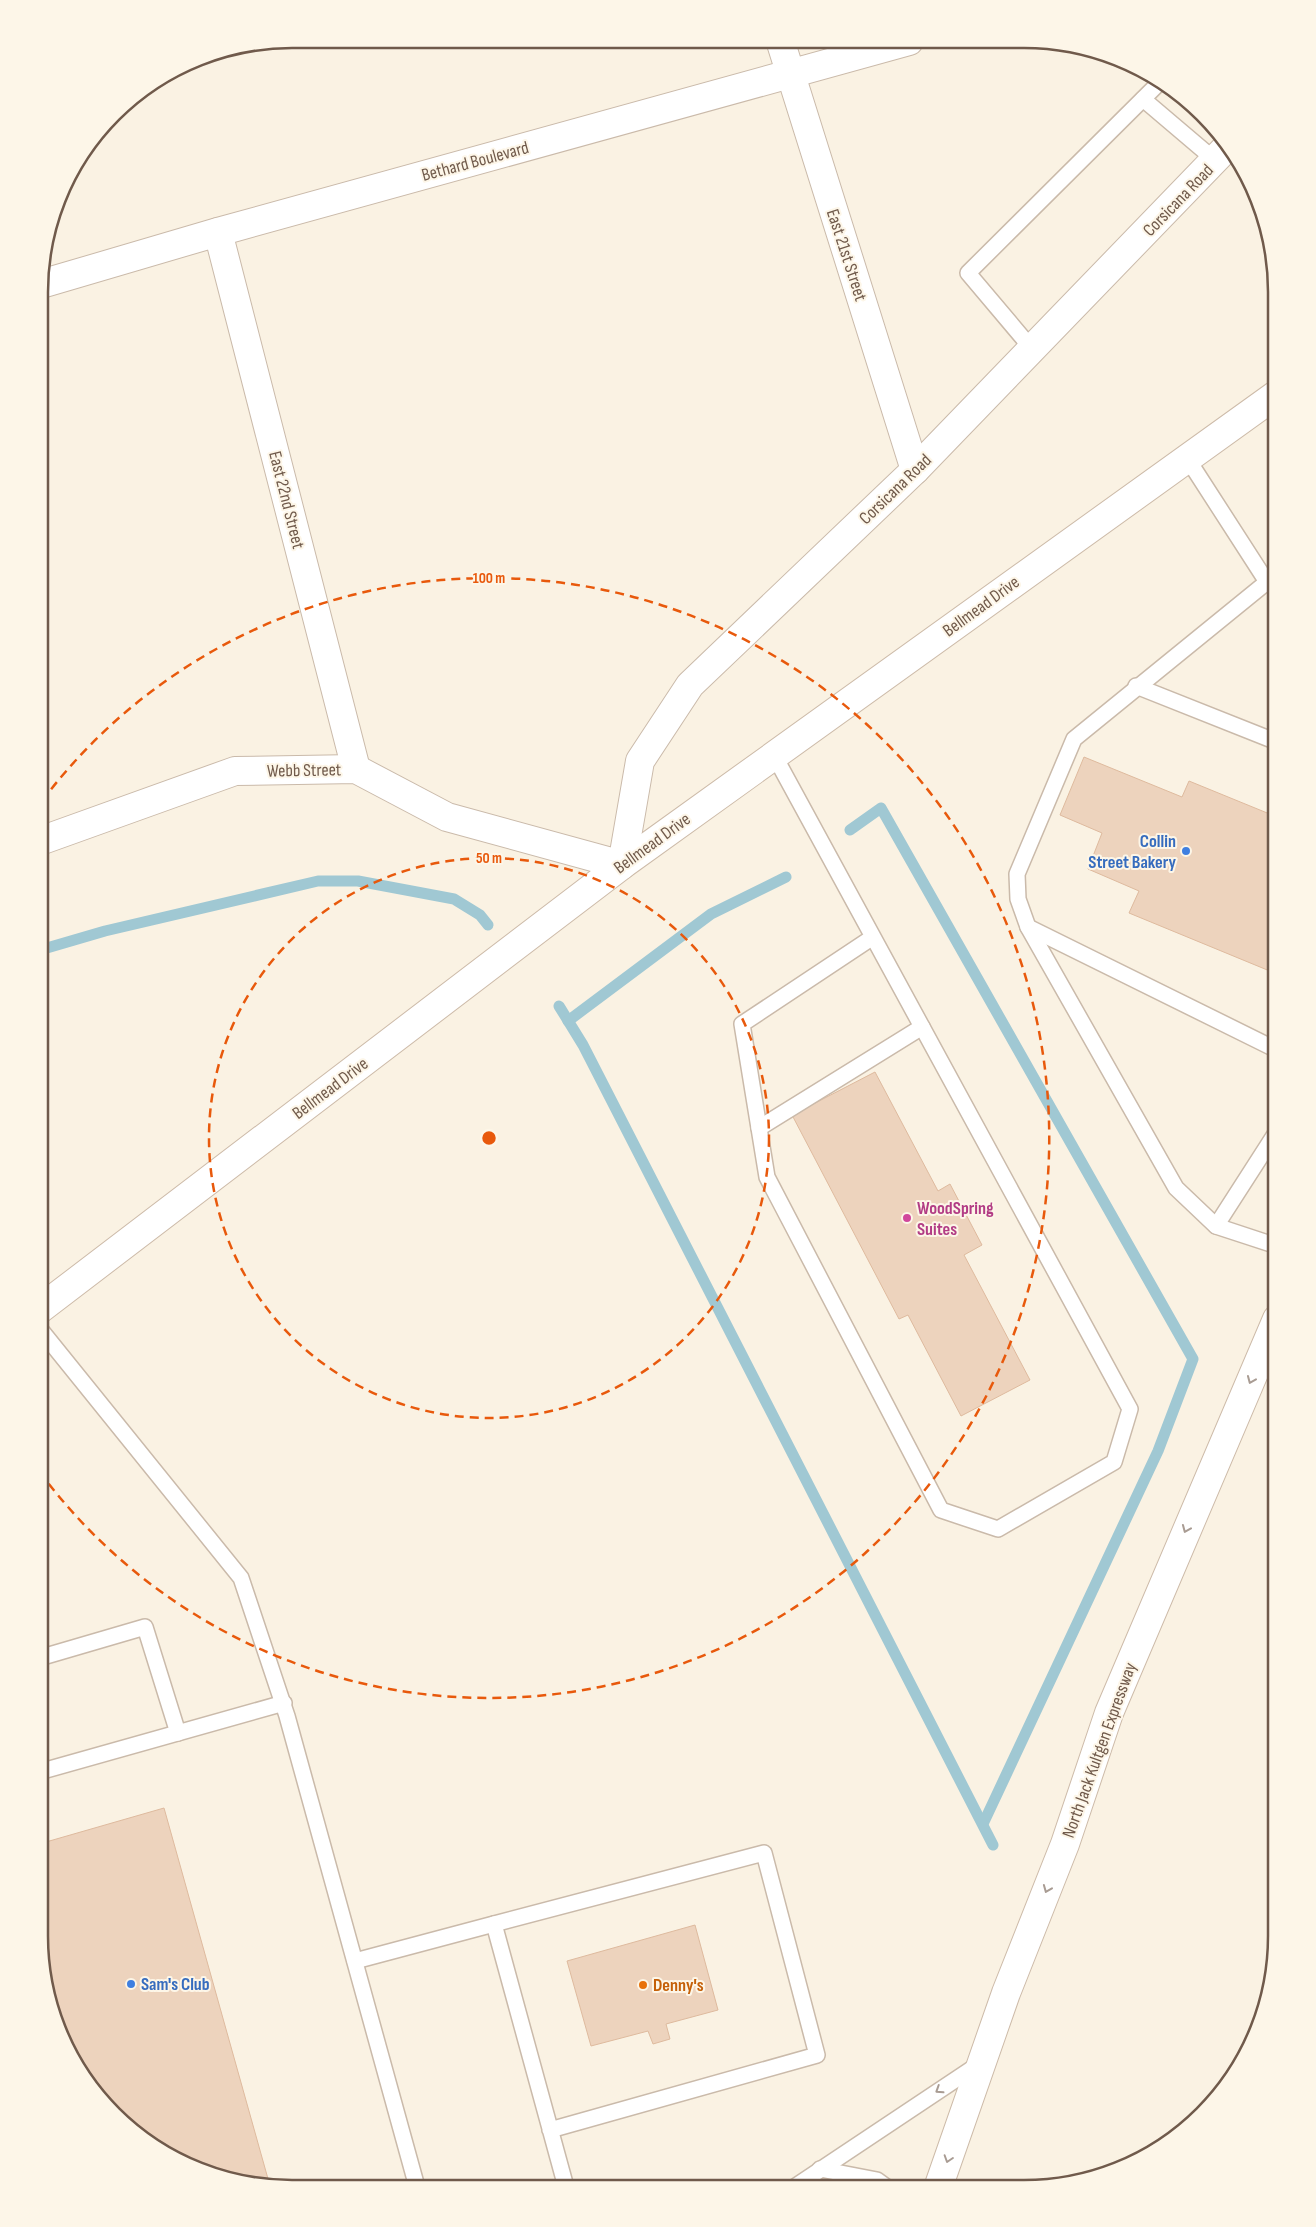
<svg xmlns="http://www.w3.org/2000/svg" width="1316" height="2227" font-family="'Sofia Sans Condensed',sans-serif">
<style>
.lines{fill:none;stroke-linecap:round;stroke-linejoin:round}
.stream{stroke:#a0c8d3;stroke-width:11}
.building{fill:#edd3bd;stroke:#deba9e}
.service-casing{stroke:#cabaaa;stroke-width:18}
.minor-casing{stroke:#cabaaa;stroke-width:30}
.secondary-casing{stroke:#cdbba9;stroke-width:30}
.service{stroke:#fff;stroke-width:15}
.minor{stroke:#fff;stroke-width:28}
.secondary{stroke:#fff;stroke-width:28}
.oneway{stroke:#a99c93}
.ring{fill:none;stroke:#e8590c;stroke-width:2.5;stroke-dasharray:9 6}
.shop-dot{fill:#3f7fe0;stroke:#fdf6e8;stroke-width:2}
.hotel-dot{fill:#d1479c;stroke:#fdf6e8;stroke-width:2}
.food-dot{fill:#e8710a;stroke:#fdf6e8;stroke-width:2}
.labels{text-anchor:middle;stroke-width:4;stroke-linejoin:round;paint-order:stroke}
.street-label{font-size:18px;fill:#705a4b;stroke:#fdf6e8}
.shop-label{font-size:18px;font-weight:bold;fill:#366cbe;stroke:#fdf6e8;text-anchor:end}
.hotel-label{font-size:18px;font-weight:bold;fill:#b23c85;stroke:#fdf6e8;text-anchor:start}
.food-label{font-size:18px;font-weight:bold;fill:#c56008;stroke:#fdf6e8;text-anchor:start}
.rim{fill:none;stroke:#705a4b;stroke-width:2.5}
.centre{fill:#e8590c;stroke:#fdf6e8;stroke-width:2.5}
.ring-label{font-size:15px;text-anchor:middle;font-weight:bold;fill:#e8590c;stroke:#fdf6e8;stroke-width:4;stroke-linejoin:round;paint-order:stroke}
</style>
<rect width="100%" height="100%" fill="#faf2e3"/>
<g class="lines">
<g class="stream">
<polyline points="850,830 881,808 1193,1359 1158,1451 983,1824"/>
<polyline points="40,950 105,931 318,881 358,881 454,899 480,915 488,925"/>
<polyline points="559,1006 583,1045 993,1845"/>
<polyline points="568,1021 711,914 786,877"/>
</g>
</g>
<g class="building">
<polygon points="1084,757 1182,797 1189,781 1277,817 1277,974 1129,913 1139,891 1088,869 1102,833 1060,815"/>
<polygon points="875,1072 938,1191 950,1184 982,1245 964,1255 1030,1380 961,1416 908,1315 899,1319 792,1115"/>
<polygon points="164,1808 270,2186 259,2186 195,2169 137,2136 91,2089 58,2032 39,1935 39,1844"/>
<polygon points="695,1925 718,2010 666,2024 670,2039 653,2044 648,2031 591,2046 567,1961"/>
</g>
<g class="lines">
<g class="service-casing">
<g id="service">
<polyline points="1143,99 1216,161"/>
<polyline points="1033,350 968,273 1161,81"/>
<polyline points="1187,458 1267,582 1277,587"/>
<polyline points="1267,582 1074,739 1017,874 1018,899 1028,927 1176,1188 1216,1226 1277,1246"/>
<polyline points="1136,686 1277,742"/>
<polyline points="774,755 1130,1409 1114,1462 998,1529 941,1510 767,1177 742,1024 873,937"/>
<polyline points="1028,927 1277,1050"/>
<polyline points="759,1128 922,1027"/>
<polyline points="1216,1226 1277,1131"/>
<polyline points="40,1329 241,1578 287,1716 417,2187"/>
<polyline points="39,1658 145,1627 178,1733"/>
<polyline points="39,1772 284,1703"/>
<polyline points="355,1961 494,1924"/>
<polyline points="550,2130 817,2055 764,1853 494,1924 566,2187"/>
<polyline points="820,2169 877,2180 888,2188"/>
<polyline points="793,2188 979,2064"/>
</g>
</g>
<g class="minor-casing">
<g id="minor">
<polyline points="780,40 915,470"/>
<polyline points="218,232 356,769"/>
<polyline points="41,284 218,232 909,41"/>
<polyline points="40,841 235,771 356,769 447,817 622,865 640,761 690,685 915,470 1229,145"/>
</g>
</g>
<g class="secondary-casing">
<g id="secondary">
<polyline points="40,1309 622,865 1277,394"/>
<polyline points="938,2188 1006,1993 1065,1844 1109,1713 1277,1319"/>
</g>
</g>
<use href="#service" class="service"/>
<use href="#minor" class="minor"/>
<use href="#secondary" class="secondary"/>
</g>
<defs><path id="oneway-chevron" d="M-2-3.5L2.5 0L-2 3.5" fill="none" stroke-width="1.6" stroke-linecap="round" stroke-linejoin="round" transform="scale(1.25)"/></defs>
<g class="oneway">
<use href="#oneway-chevron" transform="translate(1251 1380) rotate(113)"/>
<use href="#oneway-chevron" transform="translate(1186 1529) rotate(113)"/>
<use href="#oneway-chevron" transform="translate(1047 1889) rotate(112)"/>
<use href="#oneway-chevron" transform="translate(939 2090) rotate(147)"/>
<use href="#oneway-chevron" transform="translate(948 2159) rotate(108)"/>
</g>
<g class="ring">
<circle cx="489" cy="1138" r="280"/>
<path d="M42 801A560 560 0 1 1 42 1475"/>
</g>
<g class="shop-dot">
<circle cx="1186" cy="851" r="5"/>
<circle cx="131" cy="1984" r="5"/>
</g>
<circle class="hotel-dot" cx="907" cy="1218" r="5"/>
<circle class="food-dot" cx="643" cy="1985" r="5"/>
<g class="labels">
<g class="street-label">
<text transform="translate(475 161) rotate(-15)" y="6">Bethard Boulevard</text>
<text transform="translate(1178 200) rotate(-46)" y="6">Corsicana Road</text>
<text transform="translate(847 255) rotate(72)" y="6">East 21st Street</text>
<text transform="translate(895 489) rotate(-44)" y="6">Corsicana Road</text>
<text transform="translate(287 500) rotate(76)" y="6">East 22nd Street</text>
<text transform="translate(981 606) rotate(-36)" y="6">Bellmead Drive</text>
<text transform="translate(304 770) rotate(-1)" y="6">Webb Street</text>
<text transform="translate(652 843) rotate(-36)" y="6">Bellmead Drive</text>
<text transform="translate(330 1088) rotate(-37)" y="6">Bellmead Drive</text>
<text transform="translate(1099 1750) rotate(-70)" y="6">North Jack Kultgen Expressway</text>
</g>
<g class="shop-label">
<text x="1176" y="847">Collin<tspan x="1176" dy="21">Street Bakery</tspan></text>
<text x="141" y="1990" text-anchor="start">Sam's Club</text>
</g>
<g class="hotel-label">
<text x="917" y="1214">WoodSpring<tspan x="917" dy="21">Suites</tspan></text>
</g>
<g class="food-label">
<text x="653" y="1991">Denny's</text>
</g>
</g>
<path d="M0 0H1316V2227H0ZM292 48H1024A244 244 0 0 1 1268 292V1936A244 244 0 0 1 1024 2180H292A244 244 0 0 1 48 1936V292A244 244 0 0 1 292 48Z" fill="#fdf6e8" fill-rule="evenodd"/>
<path class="rim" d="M292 48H1024A244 244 0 0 1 1268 292V1936A244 244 0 0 1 1024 2180H292A244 244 0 0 1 48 1936V292A244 244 0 0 1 292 48Z"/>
<circle cx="489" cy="1138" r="8" class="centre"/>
<g class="ring-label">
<text x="489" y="583">100 m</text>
<text x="489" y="863">50 m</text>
</g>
</svg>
